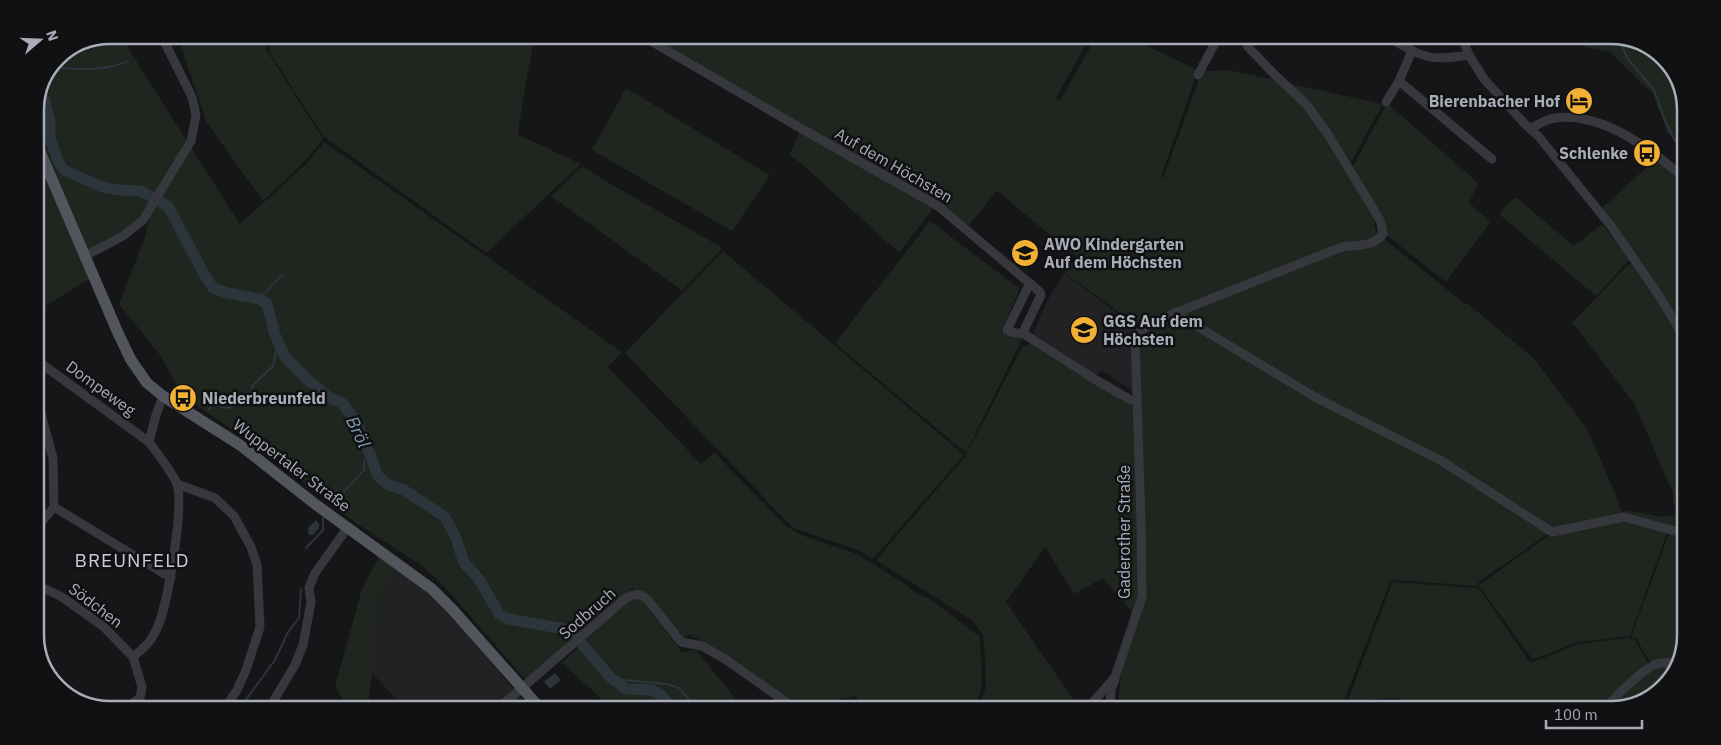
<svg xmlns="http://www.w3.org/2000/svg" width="1721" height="745" font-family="'IBM Plex Sans',sans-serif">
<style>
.built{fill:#222225}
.green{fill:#1e261f}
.water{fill:#2c353c}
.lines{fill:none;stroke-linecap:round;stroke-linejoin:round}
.stream{stroke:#2c353c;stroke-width:2}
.river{stroke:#2c353c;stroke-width:11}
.minor{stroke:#37383d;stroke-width:9}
.major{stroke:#53555c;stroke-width:11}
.labels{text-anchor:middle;stroke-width:5;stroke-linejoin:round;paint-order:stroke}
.poi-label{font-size:16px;font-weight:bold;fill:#a8adb8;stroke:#111113;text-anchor:start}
.street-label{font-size:16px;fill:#a8adb8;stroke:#111113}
.water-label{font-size:18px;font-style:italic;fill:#7f9bb3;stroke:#111113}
.quarter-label{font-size:19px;letter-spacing:1px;fill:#c9ccd4;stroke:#111113}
.rim{fill:none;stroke:#a8adb8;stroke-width:2.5}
</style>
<rect width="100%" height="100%" fill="#161618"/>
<g class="built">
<polygon points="1064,273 1133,325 1132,390 1101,370 1097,376 1033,335 1047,301"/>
<polygon points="398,567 438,599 528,706 403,706 371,672 376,605"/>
</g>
<g class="green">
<path d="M110,35H120L186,140C172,168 156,199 135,223C124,235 106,241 91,249L86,247L82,242L35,133V105L57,57Z"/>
<polygon points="199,35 269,36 265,50 267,51 323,139 305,161 263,201 207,123 181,47"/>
<polygon points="272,36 534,37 518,131 519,135 581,164 486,253 323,136 270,53 269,46"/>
<polygon points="650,37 1073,39 1086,44 1056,98 1060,101 1095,39 1132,39 1198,70 1161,177 1163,178 1202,71 1228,70 1280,81 1308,111 1373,213 1375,229 1382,237 1465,304 1468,304 1532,357 1538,364 1586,427 1617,498 1622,513 1553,529 1442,460 1382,426 1549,533 1481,580 1476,586 1394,580 1389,584 1341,709 1118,708 1121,670 1139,614 1139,350 1145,337 1151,328 1136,325 1064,272 1077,257 997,191 967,227 938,202 899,253 803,165 789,155 801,130"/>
<polygon points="1578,40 1640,41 1671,64 1686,105 1685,146 1668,133 1653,94 1610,52 1585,47"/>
<polygon points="1291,84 1383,104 1350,164 1308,101"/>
<polygon points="626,88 770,175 732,231 592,150"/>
<polygon points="1386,105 1389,105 1478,183 1469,203 1490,222 1446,282 1385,234 1352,168"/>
<polygon points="324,142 622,352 608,367 701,464 714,452 786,526 801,535 857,554 902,582 917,594 930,599 980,637 982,685 975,708 856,707 857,696 799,707 718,651 689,634 681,642 646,604 682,652 696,650 742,707 613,706 606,703 562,663 627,599 640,596 633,588 529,679 525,679 443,585 422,566 356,523 264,452 182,395 160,355 119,304 145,237 150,215 190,146 240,224 306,164"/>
<polygon points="35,151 91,278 35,312"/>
<polygon points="1657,158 1685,183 1684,323 1681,325 1649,275 1602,208"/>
<polygon points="583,166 602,179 721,247 720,251 681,292 680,289 551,196"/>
<path d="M1517,198L1574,246L1602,224L1630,259L1596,296L1500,215C1504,206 1508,201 1517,198Z"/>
<polygon points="930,221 1020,289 1001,331 1022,339 966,453 835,343"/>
<polygon points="723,251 964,455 873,559 858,550 793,528 625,353"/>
<polygon points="1633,263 1679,332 1684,342 1682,530 1626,513 1624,510 1662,517 1674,515 1677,509 1673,503 1673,493 1634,403 1575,325 1571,324 1627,266"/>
<polygon points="1031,343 1131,403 1134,410 1140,585 1137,602 1133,613 1103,578 1074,594 1045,547 1006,602 1079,708 980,708 986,686 985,658 983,635 973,621 876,560 965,457 1022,347"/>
<polygon points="1619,519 1667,533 1630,636 1578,642 1533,660 1482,590 1478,587 1483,582 1551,534"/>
<polygon points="1670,531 1682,534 1680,660 1651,664 1636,638 1631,637"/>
<polygon points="379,556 398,567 376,605 372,674 368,705 346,705 335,686 362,589"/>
<polygon points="1394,582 1476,588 1481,591 1528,660 1533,662 1578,644 1627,638 1634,639 1649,665 1601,710 1428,709 1399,698 1348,700 1391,586"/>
<polygon points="1679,665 1653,697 1612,710 1607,710 1651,669"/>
<polygon points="1400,701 1422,709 1345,709 1348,702"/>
</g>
<g class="water">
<polygon points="316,520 319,524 319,528 313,535 309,535 308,528"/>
<polygon points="555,673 561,680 550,689 544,682"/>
</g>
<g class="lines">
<g class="stream">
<polyline points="1619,40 1628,59 1654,90 1666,123 1675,141 1685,148"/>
<path d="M53,67C78,69 104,72 128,61"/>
<polyline points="259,299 283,274"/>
<polyline points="209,409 212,405 230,408 251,392 253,389 252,386 273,366 278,342"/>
<polyline points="336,500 364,470 364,461 370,454"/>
<polyline points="306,548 323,530 323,518"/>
<polyline points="612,679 667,684 679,688 691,702 690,707"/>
<polyline points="242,705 275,660 288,632 299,618 301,589"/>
</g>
<polyline class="river" points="40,95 45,101 50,122 50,139 59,163 64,170 102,187 119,190 141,191 168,206 205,276 213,288 227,293 259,299 267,304 275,335 285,357 308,380 330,398 342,403 356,421 365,445 371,456 377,475 387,484 404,490 445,517 456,538 464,563 479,579 499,614 508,619 570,630 611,678 626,689 652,690 662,696 671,707"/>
<g class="minor">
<polyline points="644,37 802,129 938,206 1040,292 1041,295 1025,328 1024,334"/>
<path d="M1393,40C1425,59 1432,61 1469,55"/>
<polyline points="1463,40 1469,55 1484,79 1524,123 1539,137 1611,226 1658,294 1684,337"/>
<polyline points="1198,75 1217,39"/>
<polyline points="1399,81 1492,159"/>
<polyline points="1386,102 1399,81 1412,51"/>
<path d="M1530,129C1537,125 1546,119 1555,118C1601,111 1653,150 1685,179"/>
<polyline points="85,256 123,236 143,220 191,141 196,115 192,97 161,35"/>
<polyline points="1030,283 1007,330 1011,332 1024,334 1096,380 1129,399 1136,401"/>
<polyline points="1175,313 1315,397 1440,460 1552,532 1624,517 1682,533"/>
<polyline points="35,359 149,442"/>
<polyline points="35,392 53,458 54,507"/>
<polyline points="177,484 215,498 234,516 251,547 257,565 260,627 246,670 237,690 227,705"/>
<polyline points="54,507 171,578"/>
<polyline points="35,530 54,507"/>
<polyline points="35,584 62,597 104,627 133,657"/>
<path d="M130,705L140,698L142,687L133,657C145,647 151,642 157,628C168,606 184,506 177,484C172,472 157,453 149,442L156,415L163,396"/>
<polyline points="271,705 295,665 303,645 311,602 309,588 315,573 348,527"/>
<path d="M501,706L626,598C635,593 640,593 648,600L681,642L702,646L725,659L793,707"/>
<path d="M1088,708L1115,677L1142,597L1141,522L1135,336L1150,324L1175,313L1342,247C1356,245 1374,247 1383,234L1381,223L1374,210L1327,133L1306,104L1274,74L1248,47L1245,39"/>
<polyline points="1110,708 1111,689 1115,679"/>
<path d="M1604,710C1614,698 1643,668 1657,664C1664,662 1673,663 1680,662"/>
</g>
<polyline class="major" points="35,140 118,333 131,360 147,383 163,396 240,445 315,504 432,589 452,609 538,706"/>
</g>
<defs>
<g id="hotel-disc" transform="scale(1.4375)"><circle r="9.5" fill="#f2b134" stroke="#111113"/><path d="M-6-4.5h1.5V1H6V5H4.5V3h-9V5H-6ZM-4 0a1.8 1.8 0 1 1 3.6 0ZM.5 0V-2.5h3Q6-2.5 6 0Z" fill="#111"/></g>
<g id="bus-disc" transform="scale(1.4375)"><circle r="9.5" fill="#f2b134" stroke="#111113"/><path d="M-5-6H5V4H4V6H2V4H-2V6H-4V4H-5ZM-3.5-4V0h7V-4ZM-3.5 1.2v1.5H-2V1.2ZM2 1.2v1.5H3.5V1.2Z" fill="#111"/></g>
<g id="school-disc" transform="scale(1.4375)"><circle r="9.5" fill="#f2b134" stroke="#111113"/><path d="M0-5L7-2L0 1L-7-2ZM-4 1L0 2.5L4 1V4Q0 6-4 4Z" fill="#111"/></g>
</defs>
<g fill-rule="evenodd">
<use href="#hotel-disc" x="1579" y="101"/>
<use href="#bus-disc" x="1647" y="153"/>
<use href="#school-disc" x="1025" y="253"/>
<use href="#school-disc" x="1084" y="330"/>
<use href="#bus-disc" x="183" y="398"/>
</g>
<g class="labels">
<g class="poi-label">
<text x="1560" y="107" text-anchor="end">Bierenbacher Hof</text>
<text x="1628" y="159" text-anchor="end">Schlenke</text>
<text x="1044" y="250">AWO Kindergarten<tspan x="1044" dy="18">Auf dem Höchsten</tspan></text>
<text x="1103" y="327">GGS Auf dem<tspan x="1103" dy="18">Höchsten</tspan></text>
<text x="202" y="404">Niederbreunfeld</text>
</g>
<g class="street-label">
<text transform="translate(894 165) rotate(30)" y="6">Auf dem Höchsten</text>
<text transform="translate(101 388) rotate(36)" y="6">Dompeweg</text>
<text transform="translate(292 465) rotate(37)" y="6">Wuppertaler Straße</text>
<text transform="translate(1124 532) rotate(-90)" y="6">Gaderother Straße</text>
<text transform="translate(96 605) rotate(37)" y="6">Södchen</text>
<text transform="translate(587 613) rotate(-41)" y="6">Sodbruch</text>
</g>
<g class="water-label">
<text transform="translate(358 432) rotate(64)" y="6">Bröl</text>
</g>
<g class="quarter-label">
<text x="132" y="567">BREUNFELD</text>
</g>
</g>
<path d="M0 0H1721V745H0ZM110 44H1611A66 66 0 0 1 1677 110V635A66 66 0 0 1 1611 701H110A66 66 0 0 1 44 635V110A66 66 0 0 1 110 44Z" fill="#111113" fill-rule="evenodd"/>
<path class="rim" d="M110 44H1611A66 66 0 0 1 1677 110V635A66 66 0 0 1 1611 701H110A66 66 0 0 1 44 635V110A66 66 0 0 1 110 44Z"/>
<g transform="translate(40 40) rotate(71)" stroke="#111113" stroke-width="4" paint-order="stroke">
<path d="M0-4L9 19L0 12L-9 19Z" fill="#a8adb8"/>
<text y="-8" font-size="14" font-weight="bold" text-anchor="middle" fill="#a8adb8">N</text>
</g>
<path d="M1546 720v8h96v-8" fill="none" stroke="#a8adb8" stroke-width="2.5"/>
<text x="1554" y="720" font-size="15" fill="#a8adb8" stroke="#111113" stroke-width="4" paint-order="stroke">100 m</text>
</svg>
